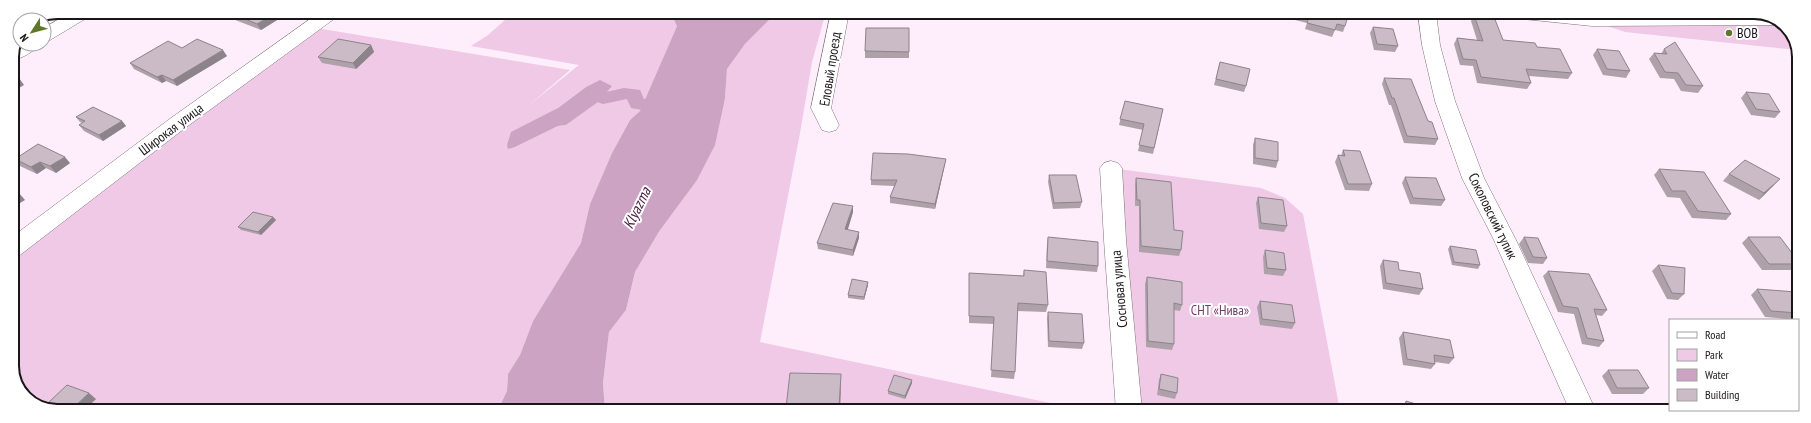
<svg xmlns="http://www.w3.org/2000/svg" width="1811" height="423" font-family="'PT Sans Narrow',sans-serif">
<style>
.green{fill:#efc9e6;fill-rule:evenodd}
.water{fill:#cca3c2}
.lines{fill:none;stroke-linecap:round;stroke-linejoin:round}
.canal{fill:#cca3c2;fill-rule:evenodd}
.minor-casing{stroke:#80727c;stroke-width:1}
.tertiary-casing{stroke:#80727c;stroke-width:1}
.minor{fill:#fff;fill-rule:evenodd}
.tertiary{fill:#fff;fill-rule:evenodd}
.wall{fill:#aea1aa}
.shaded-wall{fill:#8d838b}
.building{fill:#cabbc6;stroke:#8d838b}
.poi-dot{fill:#5f7729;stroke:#fff;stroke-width:1.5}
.labels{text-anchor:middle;stroke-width:4;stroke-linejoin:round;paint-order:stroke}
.poi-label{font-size:14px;fill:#1a1519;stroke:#fff;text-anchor:start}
.street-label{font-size:14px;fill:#1a1519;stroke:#fff}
.park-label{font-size:14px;fill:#733e69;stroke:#fff}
.water-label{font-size:15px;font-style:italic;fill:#481741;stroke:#fff}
.rim{fill:none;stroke:#1a1519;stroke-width:2}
</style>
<rect width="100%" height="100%" fill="#feedfa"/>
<g class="green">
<path d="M514,12H689L676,17L674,20L677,26L640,111L630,120L612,153L590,204L581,243L533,321L520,355L508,374L507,391L498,410H48L23,396L12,371V260L316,28L570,70L528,106L579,65L471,46L488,35ZM586,87L607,92L603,98L566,125L558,126L515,147L558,108Z"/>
<polygon points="777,12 826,12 812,62 800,133 760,342 1069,407 1094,411 605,410 603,383 609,332 626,310 635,272 660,230 725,98 727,69 745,44"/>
<polygon points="1775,20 1788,28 1797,50 1625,32 1592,21"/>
<polygon points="1111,168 1261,188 1285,198 1303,214 1340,411 1129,411"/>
</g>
<g class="water">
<polygon points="689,12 777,12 745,44 727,69 725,98 715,145 697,180 660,230 635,272 626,310 609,332 603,383 605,410 498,410 507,391 508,374 520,355 533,321 581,243 590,204 612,153 630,120 640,111 677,26 674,20 676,17"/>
<polygon points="600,80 612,86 598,102 566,125 558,126 515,147 508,149 507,145 511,132 558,108 586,87"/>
</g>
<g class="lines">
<path class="canal" d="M624,88L640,90L644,99L675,102L678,106L675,110C662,113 644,111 631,108L627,99L603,104L597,102L595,98L597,94Z"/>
<g class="minor-casing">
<g id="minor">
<polygon points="71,12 93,12 90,16 50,40 44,42 44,28"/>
<polygon points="831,12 849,12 831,108 839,125 836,130 829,132 822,130 811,108"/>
<polygon points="1418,13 1436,13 1440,45 1455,101 1484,178 1516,240 1596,411 1570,411 1494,240 1462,178 1435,101 1422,45"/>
<polygon points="1504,13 1564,13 1592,16 1766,15 1781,24 1775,25 1592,26 1513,18 1507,17"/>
<path d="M20,42V44H39C34,52 21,59 12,60L18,43Z"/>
<polygon points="1111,161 1118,163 1122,168 1126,240 1142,411 1116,411 1104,240 1100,168 1104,163"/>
</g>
</g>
<g class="tertiary-casing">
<polygon id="tertiary" points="320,12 341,12 338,16 185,128 20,255 12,258 12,237 171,118"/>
</g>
<use href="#minor" class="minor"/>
<use href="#tertiary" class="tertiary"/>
</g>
<g class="wall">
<polygon points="226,12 290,12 261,30 230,18"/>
<polygon points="1271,13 1346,13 1345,26 1343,32 1335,30 1332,37 1305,29 1307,23 1271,14"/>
<polygon points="1474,15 1503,40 1537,47 1572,73 1568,79 1529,76 1531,83 1527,89 1477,83 1473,66 1460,65 1454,44 1457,38 1477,40 1471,21"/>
<polygon points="1373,27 1398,46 1395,52 1374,50 1370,33"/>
<polygon points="909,28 909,58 865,58 865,51"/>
<polygon points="371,45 374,52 356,69 322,63 318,57"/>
<polygon points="182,48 227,56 177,86 166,81 162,83 134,69 130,63"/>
<polygon points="1597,49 1630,71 1626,78 1603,75 1593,55"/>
<polygon points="1664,49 1703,86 1698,93 1681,91 1674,79 1660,78 1649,59 1654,53 1661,54"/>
<polygon points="1220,62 1246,86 1244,92 1214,85"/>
<polygon points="1384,78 1428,121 1438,139 1435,145 1404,143 1391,105 1389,105 1382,84"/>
<polygon points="1746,92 1780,112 1775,118 1751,115 1741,98"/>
<polygon points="1125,101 1163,109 1153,154 1138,151 1143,130 1119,125"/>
<polygon points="76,117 122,121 126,126 103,141 84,131 79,125 83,123 80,122"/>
<polygon points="1255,138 1278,161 1276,168 1253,164 1253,145"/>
<polygon points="1343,150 1372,184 1369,191 1345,190 1335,162 1338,155 1341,156"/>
<polygon points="15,159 70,163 56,173 46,168 37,174 20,166"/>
<polygon points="945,164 935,209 890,203 890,197 895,186 871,185 871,180"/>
<polygon points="1659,169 1731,214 1726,220 1692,218 1680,198 1667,197 1654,175"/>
<polygon points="1729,174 1774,185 1759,200 1723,181"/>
<polygon points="1049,175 1082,202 1080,208 1053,209 1048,182"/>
<polygon points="1405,177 1445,200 1441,206 1410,204 1402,183"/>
<polygon points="1136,178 1174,230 1181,250 1179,256 1139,252 1139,206 1135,206 1135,184"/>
<polygon points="1258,197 1287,226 1284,232 1259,229 1256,203"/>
<polygon points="853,206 853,212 847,230 859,232 859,238 853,256 818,249 817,243"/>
<polygon points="273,217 276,220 261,235 241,230 238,227"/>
<polygon points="1048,237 1098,266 1097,272 1046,268 1047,244"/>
<polygon points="1524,237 1547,258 1543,264 1528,263 1519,244"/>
<polygon points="1748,237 1798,264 1798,266 1794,270 1762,270 1742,243"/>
<polygon points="1450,246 1480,265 1478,269 1452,265 1448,249"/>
<polygon points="1265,250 1286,270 1283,276 1264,274 1263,257"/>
<polygon points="1383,260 1399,270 1423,289 1419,295 1383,289 1380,266"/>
<polygon points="1658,265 1684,294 1678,300 1667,299 1652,271"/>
<polygon points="1024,270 1048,305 1046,312 1017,311 1015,372 1014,379 991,377 994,324 969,323 969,273 1023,276"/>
<polygon points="1548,271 1607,310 1602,316 1596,315 1604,341 1599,347 1582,344 1574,314 1558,312 1543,276"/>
<polygon points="1147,277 1182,305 1180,311 1174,310 1174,344 1172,350 1146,347 1145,284"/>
<polygon points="868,282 868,285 864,300 848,298 848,295"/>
<polygon points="1757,289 1798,295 1798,320 1765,317 1751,295"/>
<polygon points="1260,301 1295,323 1292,329 1260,325 1257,307"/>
<polygon points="1048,312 1084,343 1082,349 1048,347 1047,318"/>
<polygon points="1403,332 1454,358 1449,364 1435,362 1435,364 1431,369 1403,365 1399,338"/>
<polygon points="1608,370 1649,388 1643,394 1612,394 1602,376"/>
<polygon points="1161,374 1177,393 1175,399 1157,395 1159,380"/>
<polygon points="841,380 840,410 786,410 786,408"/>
<polygon points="912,383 905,399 888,394 888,391"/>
<polygon points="96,399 84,410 59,410 55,408 48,403"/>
<polygon points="1406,401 1439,411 1402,411 1402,407"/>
</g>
<g class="shaded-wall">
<polygon points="277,12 290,12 261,30 257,24"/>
<polygon points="371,45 374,52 356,69 353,63"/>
<polygon points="223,50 227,56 177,86 173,80"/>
<polygon points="162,75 166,81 162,83 157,77"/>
<polygon points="19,78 24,85 12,92 12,82"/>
<polygon points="122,121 126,126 103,141 99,135"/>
<polygon points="65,157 70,163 56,173 50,166"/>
<polygon points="946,159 945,164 935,209 935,204"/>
<polygon points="40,162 46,168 37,174 31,167"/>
<polygon points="1780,179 1759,200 1764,193"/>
<polygon points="19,193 25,200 12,208 12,198"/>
<polygon points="853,206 853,212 846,236 845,229"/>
<polygon points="273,217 276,220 261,235 258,232"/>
<polygon points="859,232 859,238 853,256 853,250"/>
<polygon points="868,282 868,285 864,300 864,297"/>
<polygon points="841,374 841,380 840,410 839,410"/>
<polygon points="912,380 912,383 905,399 905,396"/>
<polygon points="89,393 96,399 84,410 71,410"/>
</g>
<g class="building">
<polygon points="228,12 277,12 257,24"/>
<polygon points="1292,13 1349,13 1345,26 1337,24 1335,30 1307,23 1309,17"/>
<polygon points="1474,15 1494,17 1503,40 1535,43 1537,47 1560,49 1572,73 1526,69 1531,83 1481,77 1476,60 1463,59 1457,38 1483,41"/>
<polygon points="1373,27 1393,29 1398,46 1377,44"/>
<polygon points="866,28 909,28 909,52 865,51"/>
<polygon points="197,39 223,50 173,80 162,75 157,77 130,63 168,41 182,48"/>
<polygon points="338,39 371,45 353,63 318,57"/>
<polygon points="1675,42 1703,86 1686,85 1678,73 1665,72 1654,53 1667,54 1664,49"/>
<polygon points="1597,49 1619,51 1630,71 1607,69"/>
<polygon points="1220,62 1250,69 1246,86 1216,79"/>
<polygon points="12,76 19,78 12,82"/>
<polygon points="1384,78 1411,79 1428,121 1432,122 1438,139 1407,136 1394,98 1392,98"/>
<polygon points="1746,92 1769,94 1780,112 1756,109"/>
<polygon points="1125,101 1163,109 1154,148 1139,145 1144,124 1120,119"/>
<polygon points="93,107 122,121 99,135 79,125 85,121 76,117"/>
<polygon points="1255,138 1278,142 1278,161 1255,158"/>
<polygon points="38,144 65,157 50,166 40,162 31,167 15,159"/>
<polygon points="1343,150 1360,151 1372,184 1348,184 1338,155 1345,156"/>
<polygon points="873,153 908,154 946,159 935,204 890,197 897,180 871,180"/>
<polygon points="1745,160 1780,179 1764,193 1729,174"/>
<polygon points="1659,169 1704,172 1731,214 1698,211 1685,191 1672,191"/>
<polygon points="1049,175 1076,175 1082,202 1054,203"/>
<polygon points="1405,177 1436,178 1445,200 1413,198"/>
<polygon points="1136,178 1171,182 1174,230 1183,231 1181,250 1141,246 1140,200 1137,200"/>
<polygon points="12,191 19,193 12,198"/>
<polygon points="1258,197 1283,200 1287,226 1261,223"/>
<polygon points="833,203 853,206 845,229 859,232 853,250 817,243"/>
<polygon points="253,212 273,217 258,232 238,227"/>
<polygon points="1048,237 1098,242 1098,266 1047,261"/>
<polygon points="1524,237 1538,238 1547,258 1533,257"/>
<polygon points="1748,237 1780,237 1798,261 1798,264 1769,264"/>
<polygon points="1450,246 1476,250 1480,265 1454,262"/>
<polygon points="1265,250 1284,253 1286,270 1267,268"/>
<polygon points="1383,260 1398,262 1399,270 1420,273 1423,289 1386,283"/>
<polygon points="1658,265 1685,268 1684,294 1672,293"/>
<polygon points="1024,270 1046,272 1048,305 1018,303 1015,372 991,370 994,317 969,316 969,273 1024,276"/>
<polygon points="1548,271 1589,274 1607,310 1594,309 1604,341 1587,338 1578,308 1563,306"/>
<polygon points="1147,277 1182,282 1182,305 1174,303 1174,344 1148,341"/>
<polygon points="852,279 868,282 864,297 848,295"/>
<polygon points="1757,289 1796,292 1798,295 1798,313 1771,311"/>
<polygon points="1260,301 1292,305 1295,323 1262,319"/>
<polygon points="1048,312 1082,314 1084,343 1049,341"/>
<polygon points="1403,332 1450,340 1454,358 1434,355 1435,364 1407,359"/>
<polygon points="1608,370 1638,370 1649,388 1617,388"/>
<polygon points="790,373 841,374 839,408 786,408"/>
<polygon points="1161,374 1178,378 1177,393 1159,389"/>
<polygon points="894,375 912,380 905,396 888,391"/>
<polygon points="67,385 89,393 71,410 67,410 48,403"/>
<polygon points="1406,401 1439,411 1406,411"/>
</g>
<circle class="poi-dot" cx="1729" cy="33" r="4"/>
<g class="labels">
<g class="poi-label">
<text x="1737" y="38">ВОВ</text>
</g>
<g class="street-label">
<text transform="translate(830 69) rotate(-81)" y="5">Еловый проезд</text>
<text transform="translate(171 129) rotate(-37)" y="5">Широкая улица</text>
<text transform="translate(1493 216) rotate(64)" y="5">Соколовский тупик</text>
<text transform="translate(1119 289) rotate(-95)" y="5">Сосновая улица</text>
</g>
<g class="park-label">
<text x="1220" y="315">СНТ «Нива»</text>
</g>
<g class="water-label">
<text transform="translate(637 208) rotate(-64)" y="5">Klyazma</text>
</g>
</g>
<path d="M0 0H1811V423H0ZM57 19H1754A38 38 0 0 1 1792 57V366A38 38 0 0 1 1754 404H57A38 38 0 0 1 19 366V57A38 38 0 0 1 57 19Z" fill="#fff" fill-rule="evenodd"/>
<path class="rim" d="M57 19H1754A38 38 0 0 1 1792 57V366A38 38 0 0 1 1754 404H57A38 38 0 0 1 19 366V57A38 38 0 0 1 57 19Z"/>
<rect x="1669" y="319" width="130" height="92" fill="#ffffff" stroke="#a3a1a3"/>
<rect x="1677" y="332" width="20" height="6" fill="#ffffff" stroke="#a3a1a3"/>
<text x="1705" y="339" font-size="12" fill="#1a1519">Road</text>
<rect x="1677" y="349" width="20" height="12" fill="#efc9e6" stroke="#a3a1a3"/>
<text x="1705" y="359" font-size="12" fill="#1a1519">Park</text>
<rect x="1677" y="369" width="20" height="12" fill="#cca3c2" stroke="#a3a1a3"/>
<text x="1705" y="379" font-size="12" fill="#1a1519">Water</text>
<rect x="1677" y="389" width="20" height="12" fill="#cabbc6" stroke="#a3a1a3"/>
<text x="1705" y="399" font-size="12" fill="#1a1519">Building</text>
<g transform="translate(32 32) rotate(234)"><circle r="19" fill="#ffffff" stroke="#a3a1a3"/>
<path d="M0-3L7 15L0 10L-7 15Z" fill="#5f7729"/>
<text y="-6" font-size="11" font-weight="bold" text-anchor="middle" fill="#1a1519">N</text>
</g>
</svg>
